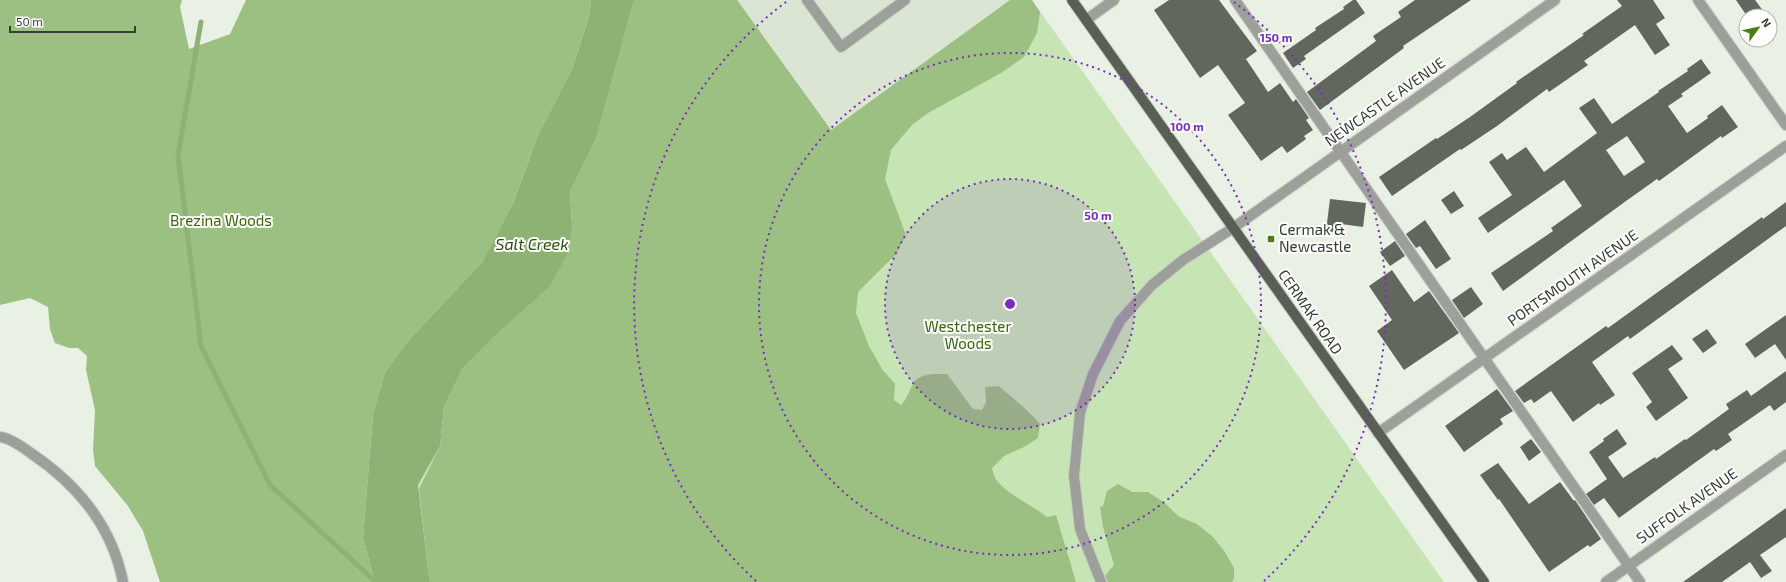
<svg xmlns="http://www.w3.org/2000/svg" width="1786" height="582" font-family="'Exo 2',sans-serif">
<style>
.built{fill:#dae6d3}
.green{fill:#c7e4b5}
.forest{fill:#9bc082}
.water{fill:#8db274}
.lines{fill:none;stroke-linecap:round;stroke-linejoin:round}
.stream{stroke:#8db274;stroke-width:5}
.building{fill:#61675d;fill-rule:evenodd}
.minor-casing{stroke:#c6cdc1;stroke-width:12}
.major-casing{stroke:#c6cdc1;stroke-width:12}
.minor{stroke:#9c9f9a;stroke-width:10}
.major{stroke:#5a5f56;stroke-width:10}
.ring{fill:none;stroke:#7b2cbf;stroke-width:2;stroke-dasharray:2 4}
.poi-dot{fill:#487d11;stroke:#fff;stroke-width:1.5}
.labels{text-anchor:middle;stroke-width:4;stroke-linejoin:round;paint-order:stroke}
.street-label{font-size:15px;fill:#383b36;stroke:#fff}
.park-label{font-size:15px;fill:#396509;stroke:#fff}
.poi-label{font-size:15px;fill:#383b36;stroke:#fff;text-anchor:start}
.water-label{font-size:16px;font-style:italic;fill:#2d4f0d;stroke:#fff}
.centre{fill:#7b2cbf;stroke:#fff;stroke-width:2}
.ring-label{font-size:12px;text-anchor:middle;font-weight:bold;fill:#7b2cbf;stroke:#fff;stroke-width:4;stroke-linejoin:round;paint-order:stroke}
</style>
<rect width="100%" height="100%" fill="#e9f1e4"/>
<polygon class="built" points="737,0 1010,0 831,131"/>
<polygon class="green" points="634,0 737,0 831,130 1010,0 1032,0 1444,582 431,582 429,577 418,485 440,446 572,224"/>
<g class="forest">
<polygon points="0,0 182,0 180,7 189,49 230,34 246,0 591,0 589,17 572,69 538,135 514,201 482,262 407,342 385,372 373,414 363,538 375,582 160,582 143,531 128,506 95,466 93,450 95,410 86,370 87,356 78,348 69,348 55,343 50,329 48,307 30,298 0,305"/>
<path d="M634,0H737L831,130L1010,0H1032L1040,12L1037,33L1024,57L1001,73L928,113L912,125L891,150L885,179L906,235L896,254L858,292L856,313L869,346L882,369L895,384L894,400L901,405C907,399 909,391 913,384C919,372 936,374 947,374L973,409L982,410L986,402L985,387L999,386C1013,399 1028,409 1040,424L1038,438L1024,447L1004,456L992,468C993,473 995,479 998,482C1009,495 1033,506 1047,517L1056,515L1076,582H431L429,577L419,489L440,446L444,407L463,368L492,337L520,311L572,224L570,192L596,139Z"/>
<polygon points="1118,484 1132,492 1148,492 1165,503 1178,516 1197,524 1213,537 1225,552 1234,568 1234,578 1232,582 1108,582 1105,576 1114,565 1103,527 1100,507 1103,506 1107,491"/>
</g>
<polygon class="water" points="591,0 634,0 596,139 570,192 572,224 568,253 549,287 493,337 463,368 444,407 440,446 418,485 429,577 431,582 375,582 363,538 373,414 385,372 407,342 482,262 514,201 538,135 572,69 589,17"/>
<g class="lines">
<polyline class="stream" points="201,22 178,155 201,346 270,485 376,582"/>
</g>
<g class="building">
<polygon points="1169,0 1219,0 1257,51 1246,59 1268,92 1280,83 1293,102 1296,99 1309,118 1306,120 1313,130 1304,136 1306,139 1287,153 1282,146 1261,161 1228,115 1245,103 1218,65 1200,78 1154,10"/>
<polygon points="1353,0 1356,0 1365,13 1304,56 1306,59 1293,68 1283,53 1316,30 1315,28 1344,9 1343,7"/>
<polygon points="1415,0 1471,0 1403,46 1404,48 1320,110 1307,92 1376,41 1373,36 1401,17 1398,12"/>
<polygon points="1617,0 1653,0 1665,18 1656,24 1670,45 1655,55 1635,25 1584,61 1588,65 1549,92 1547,89 1497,126 1461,150 1460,149 1392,196 1379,177 1436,138 1437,139 1470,117 1517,83 1516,82 1584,35 1582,34 1622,6"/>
<polygon points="1736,0 1755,0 1767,16 1747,16"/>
<path d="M1701,59L1711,73L1681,94L1683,96L1668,106L1687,133L1708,118L1707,116L1722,105L1738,127L1722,138L1721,136L1659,181L1657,179L1626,201L1503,291L1491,273L1553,231L1551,228L1582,206L1564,180L1488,233L1478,218L1512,195L1489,162L1502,153L1507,160L1526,147L1544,172L1597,133L1579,108L1594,98L1612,124L1659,92L1658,91L1688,71L1687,69ZM1627,136L1645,162L1624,176L1606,150Z"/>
<polygon points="1454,191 1464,206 1451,214 1441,200"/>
<polygon points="1330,199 1366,203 1363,227 1341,224 1340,233 1326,231"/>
<polygon points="1786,202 1786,226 1630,339 1628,336 1592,362 1615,395 1600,405 1599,403 1573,422 1551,391 1534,403 1531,399 1524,403 1515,391 1606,326 1608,328 1762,217 1763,219"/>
<polygon points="1425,220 1451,259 1436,269 1420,246 1416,248 1406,234"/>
<polygon points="1395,241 1405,256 1390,266 1380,252"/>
<polygon points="1392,270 1414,302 1429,291 1459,333 1404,370 1377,331 1392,320 1369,286"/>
<polygon points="1471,287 1483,304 1464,318 1452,300"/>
<polygon points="1786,315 1786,360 1775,344 1755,358 1745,344"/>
<polygon points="1707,329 1717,343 1703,353 1692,339"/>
<polygon points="1672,345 1683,359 1668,369 1688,398 1656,421 1646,407 1652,402 1632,373"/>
<polygon points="1786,371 1786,402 1774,411 1770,405 1728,434 1732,440 1716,451 1714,449 1671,480 1619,518 1604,498 1594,505 1586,494 1607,479 1589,452 1604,441 1603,439 1617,429 1627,444 1608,457 1623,478 1655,457 1656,459 1685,439 1686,440 1729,409 1726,404 1747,390 1751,396"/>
<polygon points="1497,389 1513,411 1500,419 1503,424 1464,452 1445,426"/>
<polygon points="1531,439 1541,452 1529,461 1520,447"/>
<polygon points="1498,463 1529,504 1560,482 1574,501 1575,500 1601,539 1590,547 1588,545 1549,572 1499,499 1498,500 1480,475"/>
<polygon points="1786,508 1786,537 1760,555 1772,571 1761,578 1750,562 1722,582 1683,582"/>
</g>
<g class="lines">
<g class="minor-casing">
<g id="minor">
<polyline points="807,0 841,47 905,0"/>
<polyline points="1235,0 1640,582"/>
<polyline points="1698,0 1786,125"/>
<polyline points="1086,20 1114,0"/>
<polyline points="1378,433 1786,146"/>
<path d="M0,437C10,438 24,448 32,454C78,485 112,526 123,582"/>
<polyline points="1101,582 1080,529 1074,476 1080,413 1093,374 1120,321 1152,285 1183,260 1233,228 1555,0"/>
<polyline points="1606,582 1786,455"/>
</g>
</g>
<g class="major-casing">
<polyline id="major" points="1072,0 1484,582"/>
</g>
<use href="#minor" class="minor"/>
<use href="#major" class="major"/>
</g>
<circle cx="1010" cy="304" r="125" fill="#7b2cbf" fill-opacity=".12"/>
<g class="ring">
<circle cx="1010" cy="304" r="125"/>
<circle cx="1010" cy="304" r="251"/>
<path d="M756 581A376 376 0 0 1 786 2M1234 2A376 376 0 0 1 1264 581"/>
</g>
<rect class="poi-dot" x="1267" y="235" width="8" height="8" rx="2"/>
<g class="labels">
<g class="street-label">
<text transform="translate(1385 102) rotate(-35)" y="5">NEWCASTLE AVENUE</text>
<text transform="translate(1573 278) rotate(-35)" y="5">PORTSMOUTH AVENUE</text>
<text transform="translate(1310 312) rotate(55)" y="5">CERMAK ROAD</text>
<text transform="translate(1687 506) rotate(-35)" y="5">SUFFOLK AVENUE</text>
</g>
<g class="park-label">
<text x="221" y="226">Brezina Woods</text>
<text x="968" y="332">Westchester<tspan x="968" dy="17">Woods</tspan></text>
</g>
<g class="poi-label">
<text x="1279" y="235">Cermak &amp;<tspan x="1279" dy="17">Newcastle</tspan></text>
</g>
<g class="water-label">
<text x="532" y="250">Salt Creek</text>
</g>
</g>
<circle cx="1010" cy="304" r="6" class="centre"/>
<g class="ring-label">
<text x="1276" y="42">150 m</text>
<text x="1187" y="131">100 m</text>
<text x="1098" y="220">50 m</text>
</g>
<g transform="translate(1758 28) rotate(57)"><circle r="19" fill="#ffffff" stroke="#afb1af"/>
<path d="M0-3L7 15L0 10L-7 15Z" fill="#487d11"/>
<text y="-6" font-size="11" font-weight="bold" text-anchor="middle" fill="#383b36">N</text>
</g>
<path d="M10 26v6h125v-6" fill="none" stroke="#383b36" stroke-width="2"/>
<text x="16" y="26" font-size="12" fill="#383b36" stroke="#ffffff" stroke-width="3" paint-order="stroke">50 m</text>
</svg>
